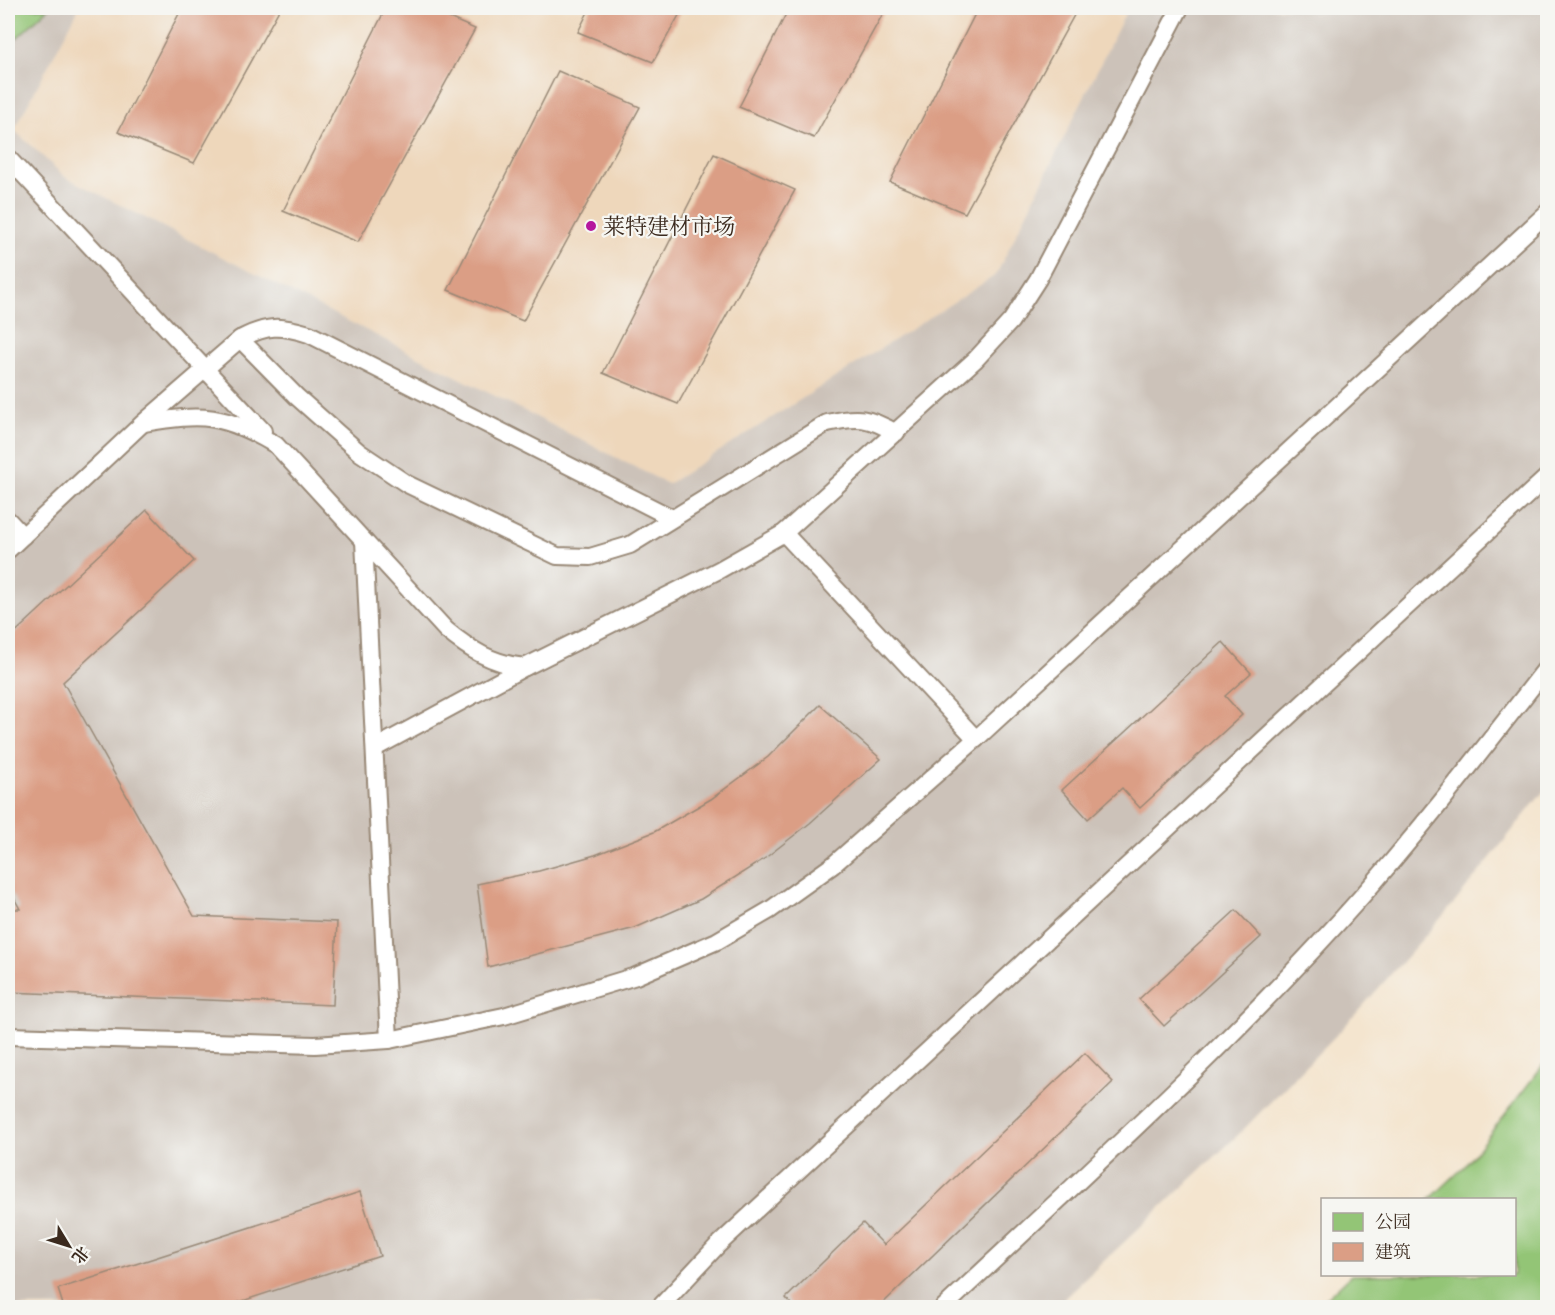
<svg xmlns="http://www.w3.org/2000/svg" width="1555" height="1315" font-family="'IM FELL Great Primer','Noto Serif SC',serif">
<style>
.built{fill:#eed7bb}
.industrial{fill:#ccc2b9}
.green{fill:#93c576;stroke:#67784a;stroke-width:1.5}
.building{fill:#db9e85}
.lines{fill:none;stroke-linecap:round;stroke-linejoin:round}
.service-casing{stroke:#988876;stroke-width:20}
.service{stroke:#fff;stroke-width:16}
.poi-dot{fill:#b5179e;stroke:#f6f6f2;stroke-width:2}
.labels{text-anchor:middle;stroke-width:4.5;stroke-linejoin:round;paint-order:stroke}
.poi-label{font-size:22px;fill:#3b2a1e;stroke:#f6f6f2;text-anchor:start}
</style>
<rect width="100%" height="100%" fill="#f6f6f2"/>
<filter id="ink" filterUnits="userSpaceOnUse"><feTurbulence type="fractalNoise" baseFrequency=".0167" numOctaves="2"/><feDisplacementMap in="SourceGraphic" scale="12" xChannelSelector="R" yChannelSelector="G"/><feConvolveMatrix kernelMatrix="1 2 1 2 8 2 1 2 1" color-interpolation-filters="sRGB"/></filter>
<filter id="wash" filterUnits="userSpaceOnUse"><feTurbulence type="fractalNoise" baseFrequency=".008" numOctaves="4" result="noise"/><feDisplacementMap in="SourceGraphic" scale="24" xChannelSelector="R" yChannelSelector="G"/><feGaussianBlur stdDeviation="1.35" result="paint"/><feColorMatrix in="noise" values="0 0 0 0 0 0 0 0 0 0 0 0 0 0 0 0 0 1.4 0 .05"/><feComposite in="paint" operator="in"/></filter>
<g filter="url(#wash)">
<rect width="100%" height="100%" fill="#f4e5cf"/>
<polygon class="built" points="79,8 1128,8 996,275 668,484 65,177 50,165 14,130"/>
<polygon class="industrial" points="8,8 79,8 14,130 65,177 668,484 996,275 1128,8 1547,8 1547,787 1456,901 1344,1027 1239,1134 1055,1307 8,1307"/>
<g class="green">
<polygon points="8,8 49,8 8,46"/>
<polygon points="1547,1060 1547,1307 1317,1307 1351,1275 1514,1274 1514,1200 1430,1199 1465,1166"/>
</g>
<g id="blocks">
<g class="building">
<polygon points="182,8 280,8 194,163 118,132"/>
<polygon points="386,8 426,8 475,29 358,242 283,211"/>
<polygon points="590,8 683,8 653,62 578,32"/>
<polygon points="789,8 886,8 814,138 739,107"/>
<polygon points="978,8 1078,8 965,213 890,182"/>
<polygon points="558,71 640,107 523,321 448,290"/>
<polygon points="714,154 795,190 678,404 603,373"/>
<polygon points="147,510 194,561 63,682 194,916 337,922 333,1005 8,992 8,909 20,909 8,887 8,639"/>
<polygon points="1223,642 1251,673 1225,696 1242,715 1140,808 1122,788 1088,819 1062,790"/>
<polygon points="820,705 881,759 810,823 764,859 701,899 635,928 488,967 477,884 539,871 595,855 654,832 711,799 768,757"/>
<polygon points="1236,910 1261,937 1164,1026 1139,999"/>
<polygon points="1085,1053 1113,1082 878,1308 794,1308 786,1298 863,1223 884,1245"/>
<polygon points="360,1192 380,1256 221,1308 64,1308 58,1289"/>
</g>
</g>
</g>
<g filter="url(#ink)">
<use href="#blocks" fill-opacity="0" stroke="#988876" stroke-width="1.5"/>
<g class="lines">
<g class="service-casing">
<g id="service">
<polyline points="8,158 263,431"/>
<path d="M240,339C267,325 280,325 309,334L672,518"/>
<path d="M144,423C204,413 223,414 276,445L446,630C470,650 493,664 525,667L375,748"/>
<polyline points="8,520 23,536"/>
<polyline points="784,533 976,739"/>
<polyline points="364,541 389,1040"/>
<path d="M8,550L143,423L240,339L297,397L359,452L407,484L557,556L590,557L630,545L827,423C858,416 869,417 896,433"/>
<polyline points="525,667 719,570 784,533 976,359 1011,321 1038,279 1180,8"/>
<polyline points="8,1036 315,1045 389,1040 504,1016 636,976 717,941 770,910 833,865 976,739 1548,212"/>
<polyline points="659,1308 717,1246 1548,476"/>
<path d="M943,1308C1087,1173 1233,1042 1363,895C1428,821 1488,743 1548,666"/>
</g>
</g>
<use href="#service" class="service"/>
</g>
</g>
<circle class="poi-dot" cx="591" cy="226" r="6"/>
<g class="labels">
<g class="poi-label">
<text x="603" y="234">莱特建材市场</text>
</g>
</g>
<rect width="1555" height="1315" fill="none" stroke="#f6f6f2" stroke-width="30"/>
<rect x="1321" y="1198" width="195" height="78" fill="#f6f6f2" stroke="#aba49d" stroke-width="1.5"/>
<rect x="1333" y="1213" width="30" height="18" fill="#93c576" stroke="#aba49d" stroke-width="1.5"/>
<text x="1375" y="1228" font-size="18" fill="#3b2a1e">公园</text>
<rect x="1333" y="1243" width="30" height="18" fill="#db9e85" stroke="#aba49d" stroke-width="1.5"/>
<text x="1375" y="1258" font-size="18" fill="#3b2a1e">建筑</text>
<g transform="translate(69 1246) rotate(128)" stroke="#f6f6f2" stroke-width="4.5" paint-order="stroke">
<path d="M0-4.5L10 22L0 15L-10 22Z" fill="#3b2a1e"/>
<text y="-9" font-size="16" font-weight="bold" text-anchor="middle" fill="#3b2a1e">北</text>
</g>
</svg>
